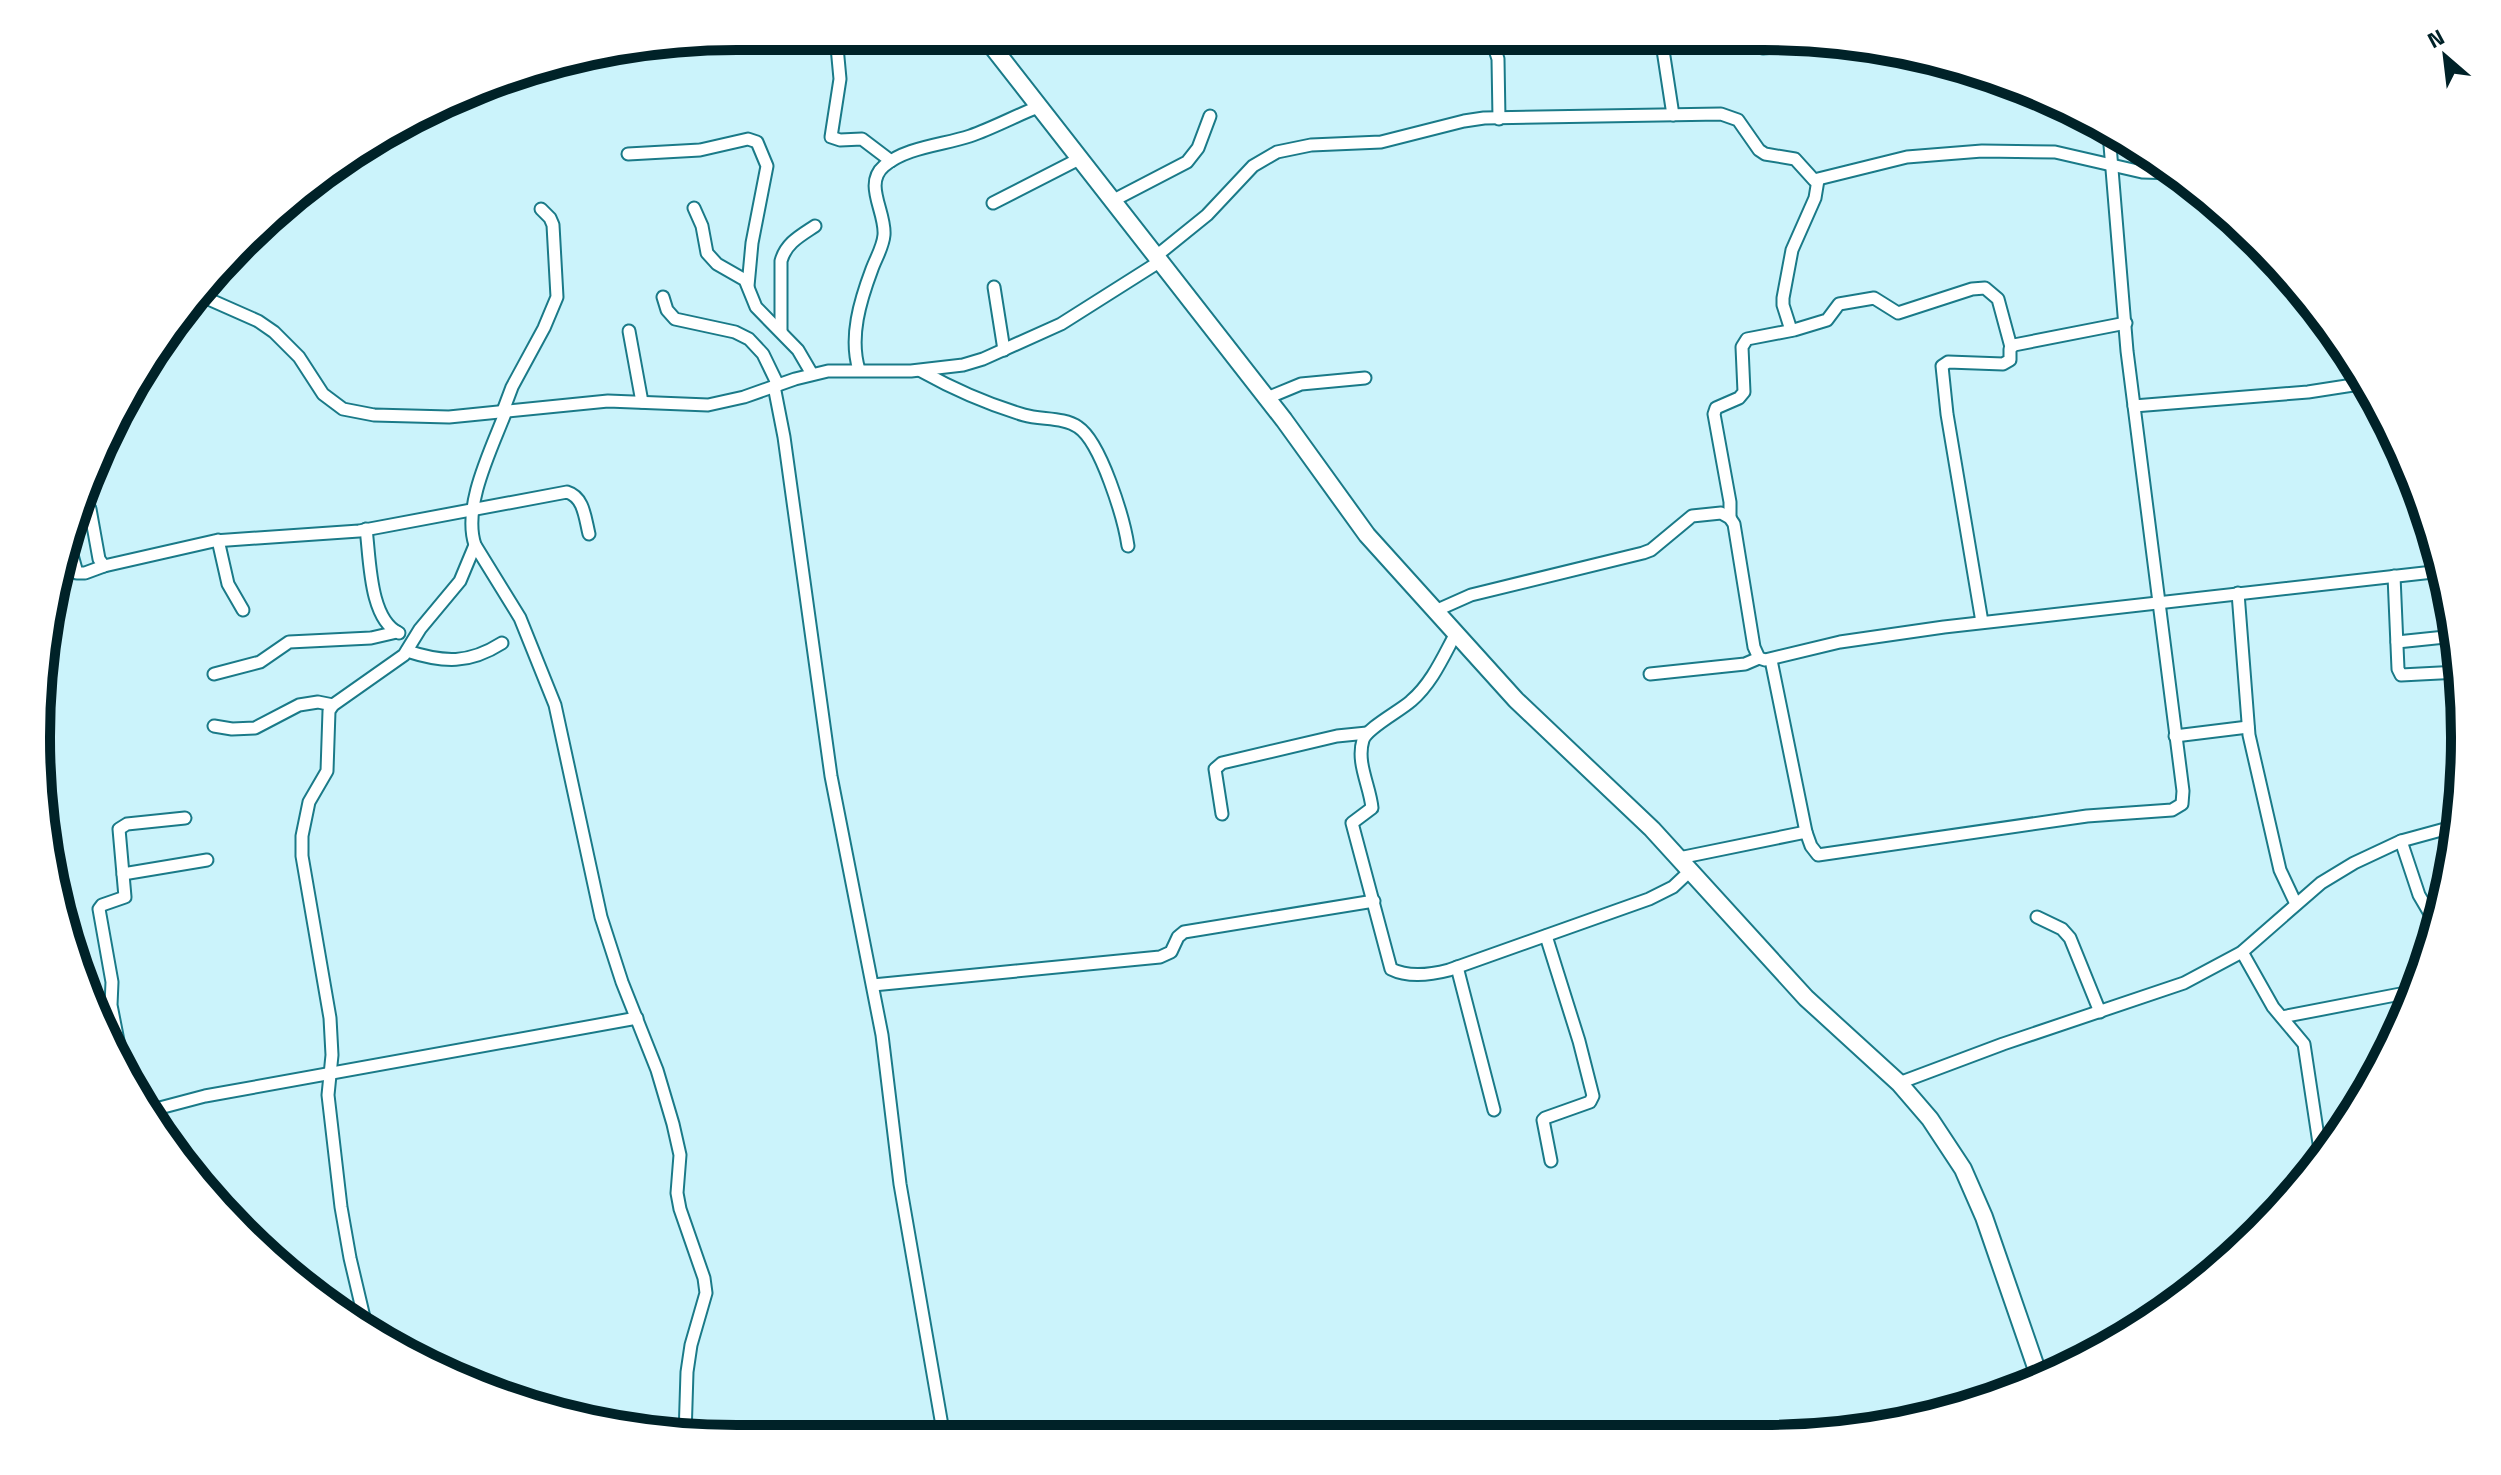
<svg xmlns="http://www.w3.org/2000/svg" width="2501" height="1475" font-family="'Titillium Web',sans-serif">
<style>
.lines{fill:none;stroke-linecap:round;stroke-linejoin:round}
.street-casing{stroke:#1a7a88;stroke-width:15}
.secondary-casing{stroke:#1a7a88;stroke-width:20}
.street{stroke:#fff;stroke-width:11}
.secondary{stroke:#fff;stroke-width:16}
.rim{fill:none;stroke:#002228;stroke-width:10}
</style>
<rect width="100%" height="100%" fill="#cbf3fb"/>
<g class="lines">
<g class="street-casing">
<g id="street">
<polyline points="836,36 840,79 831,137 840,140 862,139 891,161"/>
<polyline points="1491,37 1498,59 1499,119"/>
<polyline points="1661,37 1673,115"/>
<polyline points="1757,37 1763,48 1796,45"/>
<polyline points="628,154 700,150 748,139 757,142 767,166 752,243 748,286"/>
<polyline points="1112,201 1187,162 1198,148 1210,116"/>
<polyline points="993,203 1079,159"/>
<polyline points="694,208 702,226 707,253 717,264 745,280 756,307 798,350 812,374"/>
<polyline points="1155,257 1207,215 1253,166 1277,152 1311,145 1381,142 1464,121 1484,118 1721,114 1738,120 1759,150 1765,154 1795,159 1814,180 1907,157 1982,151 2055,152 2142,172 2176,173"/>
<polyline points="994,287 1004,350"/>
<polyline points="197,294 258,321 274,332 299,357 323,394 343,409 374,415 449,417 608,401 708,405 744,397 795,379 828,371 911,371 963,365 983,359 1061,324 1159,262"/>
<polyline points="663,297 667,310 675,319 735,332 749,339 763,354 778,385"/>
<polyline points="1791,330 1783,305 1783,298 1792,250 1815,198 1818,180"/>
<polyline points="629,331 642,402"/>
<path d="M781,331V261C786,243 800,236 815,226"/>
<path d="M859,370C849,337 860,301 872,269C876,258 883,247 884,235C886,212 863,184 884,166C906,147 943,145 970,136C993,128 1015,116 1038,107"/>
<path d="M921,371C955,390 987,404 1024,415C1041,420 1064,417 1078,427C1101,442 1124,519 1128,546"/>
<polyline points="774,386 784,437 831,776 882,1035 900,1184 944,1437"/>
<polyline points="1267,398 1301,384 1365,378"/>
<polyline points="2134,406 2308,392 2366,383"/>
<polyline points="503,411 512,387 544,328 557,297 553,225 550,218 541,209"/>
<path d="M506,411C492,448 462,506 475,545L520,618L555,705L601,917L622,982L657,1070L673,1124L680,1155L677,1193L680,1209L704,1278L706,1293L691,1345L687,1372L685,1436"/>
<path d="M76,507L90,509L99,559L104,566L214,541L359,531L567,492C584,497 585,518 589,534"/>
<polyline points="1730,518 1730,502 1714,414 1716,408 1739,398 1744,392 1742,347 1747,339 1794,330 1827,320 1839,304 1874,298 1898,313 1972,289 1985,288 1998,299 2011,347"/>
<path d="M366,529C370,558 369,619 399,633"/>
<polyline points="218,540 228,584 243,610"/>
<polyline points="69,544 77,573 85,573 104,566"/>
<polyline points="2394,576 2398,669 2401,675 2459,672"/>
<polyline points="2238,593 2249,735 2280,870 2296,904"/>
<polyline points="1435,611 1471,595 1643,553 1651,550 1692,516 1721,513 1730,518 1734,524 1754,647 1759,658 1765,660 1840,642 1944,627 2442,571"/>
<polyline points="1982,622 1947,414 1942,366 1948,362 2003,364 2010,360 2010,349 2014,345 2126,323"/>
<path d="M1456,633C1443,657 1432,683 1411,701C1400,711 1367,728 1363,740C1356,763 1370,786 1372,808L1352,823L1391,969C1409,978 1430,975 1449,970L1649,899L1673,887L1690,871"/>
<polyline points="2397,642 2455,636"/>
<path d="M407,651C444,663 469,664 502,643"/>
<polyline points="1771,660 1806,832 1811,846 1818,855 2087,816 2172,810 2182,804 2183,791 2127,351 2109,133"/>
<polyline points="214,674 260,662 289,642 371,638 397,632"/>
<polyline points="1650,674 1745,664 1759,658"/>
<polyline points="214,726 232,729 255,728 299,705 318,702 333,705"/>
<polyline points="2175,736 2248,727"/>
<polyline points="1222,814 1215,769 1222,763 1337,736 1367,733"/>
<polyline points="2401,841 2419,895 2436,924"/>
<polyline points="1679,858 1806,832"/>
<polyline points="123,874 207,860"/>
<polyline points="2037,917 2062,929 2070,938 2100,1012"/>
<polyline points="1546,936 1579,1041 1593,1096 1590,1102 1545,1118 1543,1120 1551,1161"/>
<polyline points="2242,952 2273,1007 2304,1044 2320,1150"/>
<polyline points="1457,967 1494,1110"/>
<polyline points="873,985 1160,957 1171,952 1178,937 1184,932 1374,901"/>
<polyline points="2282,1017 2416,991"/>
<polyline points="120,1051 111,1005 112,982 99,909 102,905 125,897 119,829 127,824 185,818"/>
<polyline points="1899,1083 2003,1044 2184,983 2242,952 2321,883 2354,863 2401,841 2456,826"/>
<polyline points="152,1110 205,1096 637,1018"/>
<polyline points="367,1330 350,1258 341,1207 328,1095 332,1055 330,1018 302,856 302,836 309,802 327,771 329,711 333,705 404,655 420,629 460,581 475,545"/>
</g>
</g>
<g class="secondary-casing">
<polyline id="secondary" points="984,36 1284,420 1367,535 1516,700 1652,829 1806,998 1899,1083 1930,1119 1963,1169 1984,1217 2039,1376"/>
</g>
<use href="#street" class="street"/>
<use href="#secondary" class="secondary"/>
</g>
<path d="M0 0H2501V1475H0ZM737 50H1764A687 687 0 0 1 2451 737V738A687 687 0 0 1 1764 1425H737A687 687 0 0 1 50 738V737A687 687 0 0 1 737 50Z" fill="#fff" fill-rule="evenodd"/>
<path class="rim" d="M737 50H1764A687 687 0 0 1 2451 737V738A687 687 0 0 1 1764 1425H737A687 687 0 0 1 50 738V737A687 687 0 0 1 737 50Z"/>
<g transform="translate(2445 56) rotate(332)" stroke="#ffffff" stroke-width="6" paint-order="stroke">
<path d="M0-6L14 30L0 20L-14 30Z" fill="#002228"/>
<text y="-12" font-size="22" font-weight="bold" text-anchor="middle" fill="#002228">N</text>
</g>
</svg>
